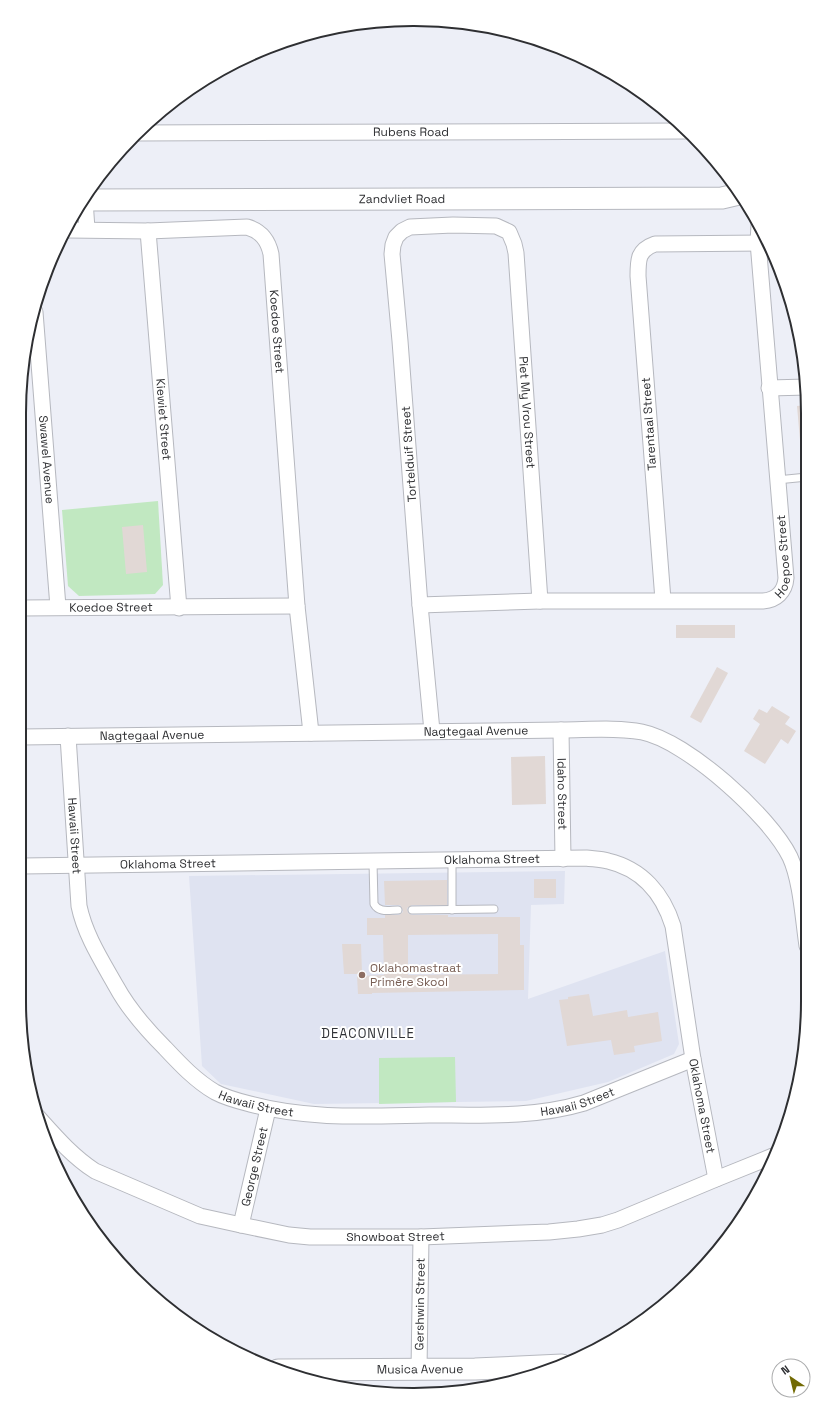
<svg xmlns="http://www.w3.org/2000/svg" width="827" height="1414" font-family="'Space Grotesk',sans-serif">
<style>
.built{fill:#dfe3f1}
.green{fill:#c1e8c1}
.building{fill:#e1d8d5;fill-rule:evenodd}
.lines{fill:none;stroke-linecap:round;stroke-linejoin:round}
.lane-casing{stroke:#b6b8bf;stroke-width:9}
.street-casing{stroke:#b6b8bf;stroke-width:17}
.secondary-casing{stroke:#b6b8bf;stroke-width:23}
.lane{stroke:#fff;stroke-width:7}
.street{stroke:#fff;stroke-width:15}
.secondary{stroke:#fff;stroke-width:21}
.education-dot{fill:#8d6e63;stroke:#fff;stroke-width:1.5}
.labels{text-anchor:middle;stroke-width:4;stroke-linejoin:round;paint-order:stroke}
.street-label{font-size:12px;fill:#2e2f32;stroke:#fff}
.education-label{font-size:12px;fill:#785e54;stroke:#fff;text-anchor:start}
.neighbourhood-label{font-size:13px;letter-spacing:1px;fill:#2f3136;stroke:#fff}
.rim{fill:none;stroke:#2e2f32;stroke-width:2}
</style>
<rect width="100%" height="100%" fill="#edeff7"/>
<g class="built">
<polygon points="565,871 564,904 531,905 528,999 665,951 679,1044 674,1054 608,1082 526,1101 314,1104 221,1084 202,1066 189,876"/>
<polygon points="473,1390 465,1392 413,1395 374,1391"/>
</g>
<g class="green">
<polygon points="158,501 163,585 155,594 79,596 68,586 62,510"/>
<polygon points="455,1057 456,1102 379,1104 379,1058"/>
</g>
<g class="building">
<polygon points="807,405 807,439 800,440 797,406"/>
<polygon points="143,525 147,572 126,574 122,527"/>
<rect x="676" y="625" width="59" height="13"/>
<polygon points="717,667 728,673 701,723 690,717"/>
<polygon points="772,706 790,717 785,724 796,731 788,744 781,739 765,764 744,751 760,724 753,719 759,709 767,713"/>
<polygon points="545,756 546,804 512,805 511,757"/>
<rect x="534" y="879" width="22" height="19"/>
<path d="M447,880V905H412L407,908L408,913L412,915H448V917H520V945H524V990L372,993V994H358L357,976L384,975L383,935H367V918H385V915H399L403,912L402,908L400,905H385L384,881ZM498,934V974L408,975V935Z"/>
<polygon points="342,944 361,944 362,974 344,974"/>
<polygon points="589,994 593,1016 627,1010 628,1017 658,1012 662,1041 634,1046 635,1052 614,1055 611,1040 567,1046 559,1000 568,999 568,997"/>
</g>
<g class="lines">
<g class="lane-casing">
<g id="lane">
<polyline points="777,480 807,477"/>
<polyline points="452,860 452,910"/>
<path d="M373,862L374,904C379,913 389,910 398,910"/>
<polyline points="412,910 494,909"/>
</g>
</g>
<g class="street-casing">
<g id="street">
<path id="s1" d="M137,133L685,131"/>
<polyline points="85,200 87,229"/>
<path id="s2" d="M68,230L148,231L247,227C261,231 268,240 271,254L297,606L311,733"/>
<path id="s3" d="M148,231L179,608"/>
<path id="s4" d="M35,312L58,607"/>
<polyline points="769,388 807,387"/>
<path d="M663,600L638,276C638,259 638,250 655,244L766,243"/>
<path id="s5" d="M420,605L540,601H763C776,600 785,592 786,578L758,242L759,225"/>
<path id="s6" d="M21,608L297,606"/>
<path id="s7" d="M561,730L563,859"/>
<path id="s8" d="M432,731L420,605L400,341L392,254L393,245L396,237L402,231L410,227L453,225L496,226L509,232L514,244L516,253L540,601"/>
<path id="s9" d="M68,736L79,906C85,935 102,961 116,986C129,1010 146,1029 165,1048C180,1064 196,1081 215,1092C226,1098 238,1101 250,1104C308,1120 369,1116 429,1115C481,1115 534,1118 584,1103L693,1059"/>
<path id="s10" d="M21,737L561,730C587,730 616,727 642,732C687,741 770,816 790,857C801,881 803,919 807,946"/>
<path id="s11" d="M22,866L586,858C593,859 601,859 608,861C642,869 663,894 673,926L693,1059L716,1179"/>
<path id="s12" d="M37,1116C55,1136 72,1156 95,1171L200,1216L241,1225L289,1235L310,1237H421L549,1232L578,1229L602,1225L618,1220L716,1179L773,1156"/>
<path id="s13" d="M241,1225L268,1109"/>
<path id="s14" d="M419,1370L421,1237"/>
</g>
</g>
<g class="secondary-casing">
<g id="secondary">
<path id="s15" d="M83,200L722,198L739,194"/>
<path id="s16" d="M278,1370L475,1369L562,1365"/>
</g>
</g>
<use href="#lane" class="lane"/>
<use href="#street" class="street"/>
<use href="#secondary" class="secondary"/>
</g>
<circle class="education-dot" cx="362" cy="975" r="4"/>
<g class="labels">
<g class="street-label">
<text dy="4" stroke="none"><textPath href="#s1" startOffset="274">Rubens Road</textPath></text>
<text dy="4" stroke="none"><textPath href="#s15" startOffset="319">Zandvliet Road</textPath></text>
<text dy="4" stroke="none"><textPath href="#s2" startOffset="295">Koedoe Street</textPath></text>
<text dy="4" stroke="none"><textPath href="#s8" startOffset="796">Piet My Vrou Street</textPath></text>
<text dy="4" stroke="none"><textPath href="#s3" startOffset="189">Kiewiet Street</textPath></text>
<text transform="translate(649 424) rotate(-94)" y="4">Tarentaal Street</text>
<text transform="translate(409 454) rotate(-94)" y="4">Tortelduif Street</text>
<text dy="4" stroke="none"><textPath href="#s4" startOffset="148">Swawel Avenue</textPath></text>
<text dy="4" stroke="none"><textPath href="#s5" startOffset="400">Hoepoe Street</textPath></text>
<text dy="4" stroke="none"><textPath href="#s6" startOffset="90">Koedoe Street</textPath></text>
<text dy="4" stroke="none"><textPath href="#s10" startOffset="455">Nagtegaal Avenue</textPath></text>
<text dy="4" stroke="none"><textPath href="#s10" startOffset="131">Nagtegaal Avenue</textPath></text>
<text dy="4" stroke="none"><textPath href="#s7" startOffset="64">Idaho Street</textPath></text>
<text dy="4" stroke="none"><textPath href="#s9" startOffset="100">Hawaii Street</textPath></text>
<text dy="4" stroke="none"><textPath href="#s11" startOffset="470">Oklahoma Street</textPath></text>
<text dy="4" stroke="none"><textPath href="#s11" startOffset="146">Oklahoma Street</textPath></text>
<text dy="4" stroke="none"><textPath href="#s9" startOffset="772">Hawaii Street</textPath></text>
<text dy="4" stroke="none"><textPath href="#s9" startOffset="448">Hawaii Street</textPath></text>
<text dy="4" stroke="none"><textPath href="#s11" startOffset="865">Oklahoma Street</textPath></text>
<text dy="4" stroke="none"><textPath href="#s13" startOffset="60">George Street</textPath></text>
<text dy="4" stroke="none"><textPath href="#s12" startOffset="392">Showboat Street</textPath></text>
<text dy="4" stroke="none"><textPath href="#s14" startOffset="66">Gershwin Street</textPath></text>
<text dy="4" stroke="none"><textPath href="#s16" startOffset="142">Musica Avenue</textPath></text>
</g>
<g class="education-label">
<text x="370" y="972">Oklahomastraat<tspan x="370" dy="14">Primêre Skool</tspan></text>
</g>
<g class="neighbourhood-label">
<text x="368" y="1038">DEACONVILLE</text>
</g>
</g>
<path d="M0 0H827V1414H0ZM413 26H414A387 387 0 0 1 801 413V1001A387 387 0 0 1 414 1388H413A387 387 0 0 1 26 1001V413A387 387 0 0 1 413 26Z" fill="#fff" fill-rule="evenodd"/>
<path class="rim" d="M413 26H414A387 387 0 0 1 801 413V1001A387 387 0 0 1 414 1388H413A387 387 0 0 1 26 1001V413A387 387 0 0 1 413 26Z"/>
<g transform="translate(791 1378) rotate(325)"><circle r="19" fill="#ffffff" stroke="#abacad"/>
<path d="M0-3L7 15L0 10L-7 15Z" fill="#726a03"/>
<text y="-6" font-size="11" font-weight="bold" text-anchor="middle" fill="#2e2f32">N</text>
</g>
</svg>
